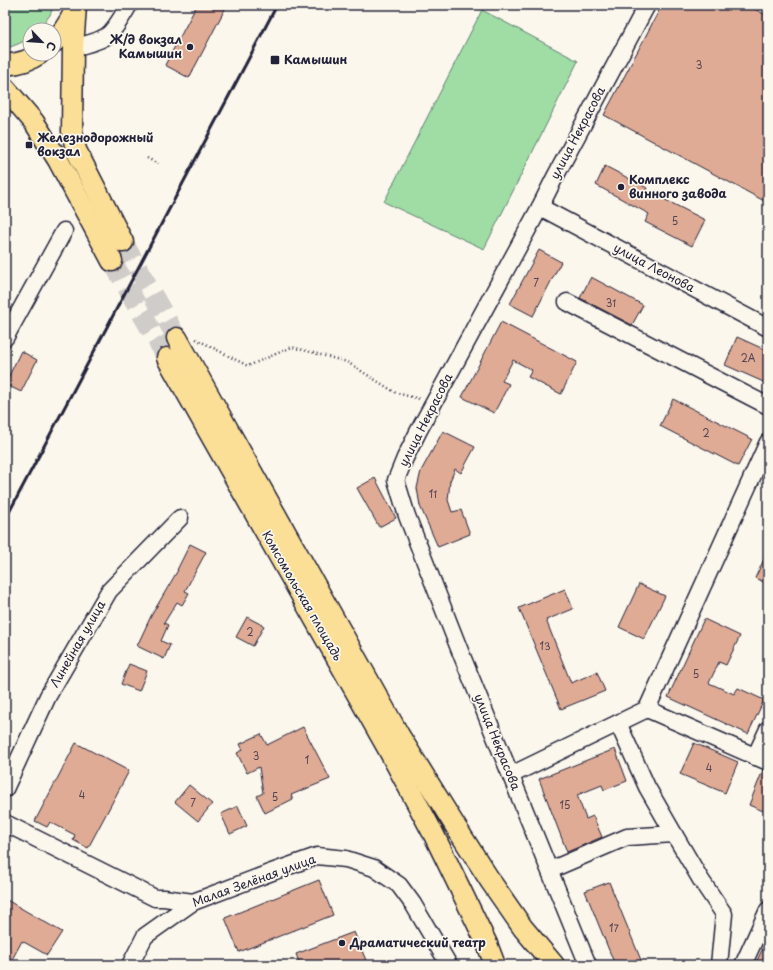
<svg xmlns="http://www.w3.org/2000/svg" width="773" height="970" font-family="'Playpen Sans',sans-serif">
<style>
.green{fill:#9fdda5;stroke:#608070}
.building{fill:#e0ab95;stroke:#22223b}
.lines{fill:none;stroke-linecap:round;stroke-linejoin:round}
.major-tunnel{stroke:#d0ccc9;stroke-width:20;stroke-dasharray:20 10;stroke-linecap:butt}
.minor-casing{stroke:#22223b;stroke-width:19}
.major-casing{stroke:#22223b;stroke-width:23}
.path{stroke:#22223b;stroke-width:2.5;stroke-dasharray:1 3;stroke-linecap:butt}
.minor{stroke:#fbf7ec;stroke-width:16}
.major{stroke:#fbdf96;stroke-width:20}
.rail{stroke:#22223b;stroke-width:3}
.poi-dot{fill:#22223b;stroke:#fbf7ec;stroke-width:1.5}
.labels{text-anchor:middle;stroke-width:3.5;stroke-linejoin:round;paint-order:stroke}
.number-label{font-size:10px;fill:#524452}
.poi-label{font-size:12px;font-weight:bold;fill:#22223b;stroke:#fbf7ec;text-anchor:start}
.street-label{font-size:12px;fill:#22223b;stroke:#fbf7ec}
</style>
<rect width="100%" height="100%" fill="#fbf7ec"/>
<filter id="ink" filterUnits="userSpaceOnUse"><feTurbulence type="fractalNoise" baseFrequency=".025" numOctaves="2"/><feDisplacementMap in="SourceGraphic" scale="8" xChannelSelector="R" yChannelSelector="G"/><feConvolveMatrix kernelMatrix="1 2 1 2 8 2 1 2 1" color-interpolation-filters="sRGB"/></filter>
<g filter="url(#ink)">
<g class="green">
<polygon points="5,5 54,5 50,15 39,30 30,30 30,38 18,44 5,49"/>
<polygon points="482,10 578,61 484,249 384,202"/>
</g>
<g class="building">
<polygon points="197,5 227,5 189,78 165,65"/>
<polygon points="662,5 747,5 768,16 768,203 604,115"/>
<polygon points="605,166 647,188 646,190 705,220 692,246 645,222 649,214 596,185"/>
<polygon points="539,250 561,262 533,316 510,304"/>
<polygon points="591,277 643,305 632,325 580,298"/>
<polygon points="501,322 577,362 561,394 528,377 532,370 513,360 502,381 509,384 494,413 462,397"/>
<polygon points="737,337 768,351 768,384 725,365"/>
<polygon points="21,351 37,360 21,392 5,384"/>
<polygon points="673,399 752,439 738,466 660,426"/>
<polygon points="443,431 475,447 461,473 455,469 450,481 448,500 452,512 461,510 470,534 438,547 420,506 417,488 421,471"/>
<polygon points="375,478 396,518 379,527 357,488"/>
<polygon points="190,544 206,552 185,591 189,593 182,605 177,602 164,623 168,625 161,641 170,645 164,659 137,646 151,616 178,570 177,570"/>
<polygon points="768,551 768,584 755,578"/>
<polygon points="639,584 665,596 644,639 619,627"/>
<polygon points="565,589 573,609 546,620 571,683 597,672 605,691 561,709 519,608"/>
<polygon points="247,617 264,626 253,646 236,637"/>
<polygon points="704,619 740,636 726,665 719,662 709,683 734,694 738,688 764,700 748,734 668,697"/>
<polygon points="129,664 147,671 139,691 121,684"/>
<polygon points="303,727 330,779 291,795 293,799 265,813 257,796 263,793 259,767 247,773 237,753 243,750 240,744 261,734 267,745"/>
<polygon points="76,743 129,771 88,848 73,840 75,835 50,822 47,827 35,821"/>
<polygon points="694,743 738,762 725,793 680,774"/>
<polygon points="615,749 627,781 604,790 602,785 577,795 586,819 593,816 602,837 567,852 539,779"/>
<polygon points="763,770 768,771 768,813 749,805"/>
<polygon points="189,785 212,804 198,821 175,802"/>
<polygon points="238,806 247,826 230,834 221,814"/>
<polygon points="319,880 333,915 239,952 225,918"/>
<polygon points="609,882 643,965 615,965 585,891"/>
<polygon points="5,899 62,932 47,955 22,941 9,965 5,965"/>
<polygon points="354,932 368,965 300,965 296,954"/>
<polygon points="768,937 768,965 755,965"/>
</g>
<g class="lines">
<g class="major-tunnel">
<polyline points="123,242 177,338"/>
<polyline points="112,261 167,358"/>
</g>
<g class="minor-casing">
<g id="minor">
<path d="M73,48C83,45 102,41 109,34C116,28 124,13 129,5"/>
<polyline points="540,207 768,328"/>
<polyline points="567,302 768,406"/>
<polyline points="5,338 64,231"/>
<polyline points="647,709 768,442"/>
<polyline points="755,757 768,729"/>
<polyline points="511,775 647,709 768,762"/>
<polyline points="5,789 48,696 109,591 180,518"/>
<polyline points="5,823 155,898 164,898 193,902"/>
<polyline points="674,834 701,880 724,914 719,965"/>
<polyline points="550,870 627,837 674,834 647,787 618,723"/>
<polyline points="130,965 145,936 193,902 272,872 317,856 346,859 374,868 399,885 413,904 449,965"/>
<polyline points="588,965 460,651 407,516 396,480 405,458 419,430 540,207 555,177 647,5"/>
<polyline points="743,965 768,910"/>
</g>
</g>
<g class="major-casing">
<g id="major">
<polyline points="76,6 73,48 72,131 76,150 123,242"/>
<path d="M54,42C62,33 69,23 74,12"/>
<path d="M5,65C17,64 29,61 39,54"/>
<polyline points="5,88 34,122 58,160 112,261"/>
<polyline points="177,338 399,735 454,824 491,882 523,928 554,965"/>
<polyline points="167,358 387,747 434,835 487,944 495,965"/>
</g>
</g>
<g class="path">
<polyline points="147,158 158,164"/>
<polyline points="196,339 248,366 292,347 347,362 396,393 420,399"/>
</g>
<use href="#minor" class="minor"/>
<use href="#major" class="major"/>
<polyline class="rail" points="5,520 277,5"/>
</g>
</g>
<g class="poi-dot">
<circle cx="190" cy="47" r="4"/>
<rect x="270" y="55" width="10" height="10" rx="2"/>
<rect x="25" y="141" width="8" height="8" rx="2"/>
<circle cx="621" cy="187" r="4"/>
<circle cx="342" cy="943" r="4"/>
</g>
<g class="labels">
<g class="number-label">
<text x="699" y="69">3</text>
<text x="675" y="225">5</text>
<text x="536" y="287">7</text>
<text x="611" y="307">31</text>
<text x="748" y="362">2А</text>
<text x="706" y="437">2</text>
<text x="433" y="498">11</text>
<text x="250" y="636">2</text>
<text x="545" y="650">13</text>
<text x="696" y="678">5</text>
<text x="256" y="760">3</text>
<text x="307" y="764">1</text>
<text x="709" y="772">4</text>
<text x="82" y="799">4</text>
<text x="275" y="801">5</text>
<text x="193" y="807">7</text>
<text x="565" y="809">15</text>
<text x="614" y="932">17</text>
</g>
<g class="poi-label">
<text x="182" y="44" text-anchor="end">Ж/д вокзал<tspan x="182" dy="14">Камышин</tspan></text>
<text x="284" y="64">Камышин</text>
<text x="37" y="142">Железнодорожный<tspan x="37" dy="14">вокзал</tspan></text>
<text x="629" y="184">Комплекс<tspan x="629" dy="14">винного завода</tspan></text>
<text x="350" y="947">Драматический театр</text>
</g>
<g class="street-label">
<text transform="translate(578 133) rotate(-62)" y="4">улица Некрасова</text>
<text transform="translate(654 268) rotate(28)" y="4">улица Леонова</text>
<text transform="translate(426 420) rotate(-63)" y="4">улица Некрасова</text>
<text transform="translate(302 596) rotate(60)" y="4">Комсомольская площадь</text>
<text transform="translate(78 644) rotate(-60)" y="4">Линейная улица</text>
<text transform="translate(497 742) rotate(68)" y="4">улица Некрасова</text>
<text transform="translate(254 881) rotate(-20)" y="4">Малая Зелёная улица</text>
</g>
</g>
<rect width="773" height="970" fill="none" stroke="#fbf7ec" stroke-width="20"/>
<rect x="10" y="10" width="753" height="950" fill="none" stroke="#22223b" stroke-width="1.5" filter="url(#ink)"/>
<g transform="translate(42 42) rotate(115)"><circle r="19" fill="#fbf7ec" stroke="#a4a2a5"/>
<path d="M0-3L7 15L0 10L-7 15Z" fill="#22223b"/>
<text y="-6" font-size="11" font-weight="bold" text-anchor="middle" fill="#22223b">С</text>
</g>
</svg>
